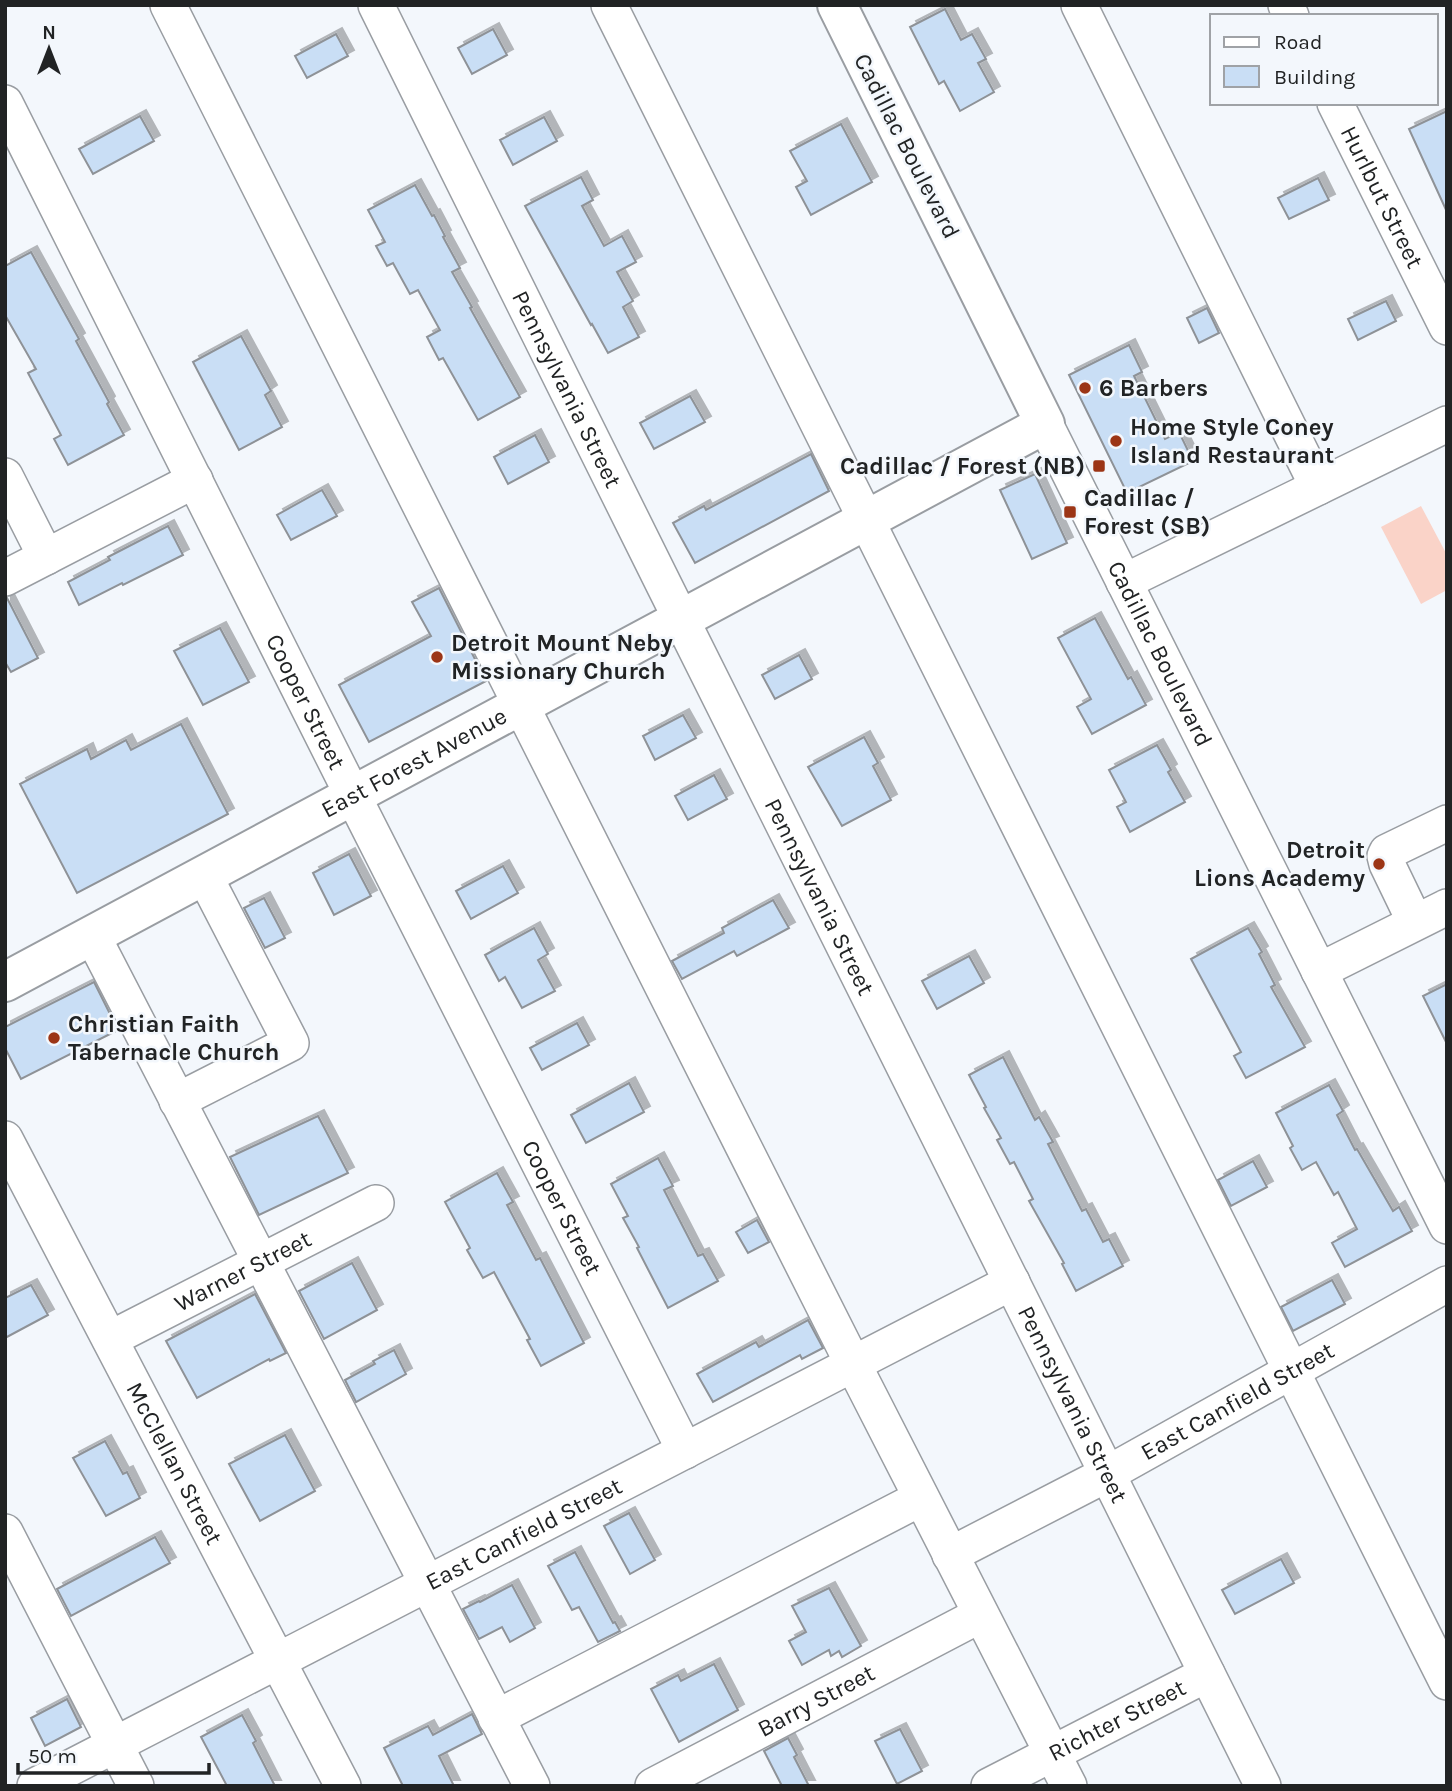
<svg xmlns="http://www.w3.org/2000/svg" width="1452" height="1791" font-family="Karla,sans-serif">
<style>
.green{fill:#fad3c8}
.building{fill:#c9def5;stroke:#8e9297;stroke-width:2;filter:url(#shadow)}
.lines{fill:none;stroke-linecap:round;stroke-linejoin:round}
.minor-casing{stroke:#999da2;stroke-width:38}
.major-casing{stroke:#999da2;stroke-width:42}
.minor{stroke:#fff;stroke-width:35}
.major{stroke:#fff;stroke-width:38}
.poi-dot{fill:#9c3516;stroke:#f3f7fc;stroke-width:2.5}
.labels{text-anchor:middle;stroke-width:5;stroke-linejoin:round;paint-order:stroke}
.street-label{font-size:24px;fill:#212324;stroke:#f3f7fc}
.poi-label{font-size:24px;font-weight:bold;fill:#212324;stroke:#f3f7fc;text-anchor:start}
</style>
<defs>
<filter id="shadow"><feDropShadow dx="6" dy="-6" stdDeviation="0" flood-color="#0004"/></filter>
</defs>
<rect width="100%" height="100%" fill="#f3f7fc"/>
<polygon class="green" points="1421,506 1447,555 1447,590 1421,604 1381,527"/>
<g class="building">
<polygon points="945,9 961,40 972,34 986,59 978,63 994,92 960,111 944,81 939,84 910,27"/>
<polygon points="493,29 507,55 472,74 458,48"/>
<polygon points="336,34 348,56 307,78 295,56"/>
<polygon points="1447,111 1447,212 1409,129"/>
<polygon points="140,116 154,141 93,174 79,149"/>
<polygon points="544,117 557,141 513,165 500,140"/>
<polygon points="841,124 872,182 811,215 796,187 807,181 790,151"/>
<polygon points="581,177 593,200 582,206 604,246 622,236 636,262 617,272 633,301 623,307 639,337 608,353 592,324 591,325 525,206"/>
<polygon points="1318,178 1329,200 1289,219 1278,198"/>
<polygon points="415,185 432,216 434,215 445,236 443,237 460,268 452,272 472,307 470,308 520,397 478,420 443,358 439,360 427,337 440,330 418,290 410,294 393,263 387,266 376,246 385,242 368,210"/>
<polygon points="31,252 79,339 76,341 109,402 107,404 124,435 68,465 54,439 61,435 28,373 36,369 5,315 5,266"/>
<polygon points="1386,301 1396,321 1358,340 1348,319"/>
<polygon points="1207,308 1219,333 1199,343 1187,318"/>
<polygon points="241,336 271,391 265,395 282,427 239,450 193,362"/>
<polygon points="1129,345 1142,372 1134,376 1165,439 1179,432 1193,461 1127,493 1069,375"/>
<polygon points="690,396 705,422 654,449 640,423"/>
<polygon points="535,435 549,462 508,484 494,457"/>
<polygon points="811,454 829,491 695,563 673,523 704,506 706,510"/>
<polygon points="1035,474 1067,543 1032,559 1000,490"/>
<polygon points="322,490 337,516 291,540 277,515"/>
<polygon points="168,526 183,555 123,585 122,583 79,605 68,582 110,560 108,557"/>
<polygon points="439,588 486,681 369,742 339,685 431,636 412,602"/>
<polygon points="5,598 7,598 38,658 11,672 5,662"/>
<polygon points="1095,618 1128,679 1131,677 1146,705 1092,734 1077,707 1091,699 1058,638"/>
<polygon points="220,628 249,682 203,705 174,651"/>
<polygon points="799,655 812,679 775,699 762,675"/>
<polygon points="683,715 696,738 655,760 643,736"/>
<polygon points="181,724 228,814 77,893 20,784 87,749 91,759 126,740 131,750"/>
<polygon points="864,737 878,763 873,766 891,800 842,826 808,767"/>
<polygon points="1157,745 1171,770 1168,772 1185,802 1130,832 1117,807 1126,802 1109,770"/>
<polygon points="714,775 727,799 688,820 675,796"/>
<polygon points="349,854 371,896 334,915 313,873"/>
<polygon points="503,866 518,893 471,919 456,891"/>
<polygon points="264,898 285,938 265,948 244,908"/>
<polygon points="773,900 789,928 737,956 734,951 682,979 672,961 724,933 722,928"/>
<polygon points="534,928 548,954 538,960 555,991 522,1008 505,977 499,981 485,955"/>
<polygon points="1248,928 1262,952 1259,954 1275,985 1271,987 1305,1047 1246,1078 1234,1056 1241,1052 1191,959"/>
<polygon points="969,956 984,983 937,1009 922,981"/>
<polygon points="94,982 118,1030 21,1079 5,1048 5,1027"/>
<polygon points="1447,984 1447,1044 1423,996"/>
<polygon points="577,1023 589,1045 542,1070 530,1048"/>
<polygon points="1003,1057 1035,1120 1039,1117 1053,1142 1048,1144 1082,1211 1086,1209 1103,1242 1109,1239 1123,1266 1076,1291 1062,1264 1064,1263 1029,1201 1033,1199 1014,1162 1010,1164 997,1140 1001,1138 984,1108 986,1107 969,1075"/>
<polygon points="629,1083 644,1112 586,1143 571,1115"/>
<polygon points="1329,1085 1343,1111 1337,1115 1355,1150 1357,1149 1393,1211 1399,1207 1412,1231 1345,1267 1332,1243 1357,1229 1338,1192 1334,1195 1316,1162 1302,1170 1290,1148 1293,1146 1276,1113"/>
<polygon points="318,1116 348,1173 259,1215 230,1157"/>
<polygon points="658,1158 673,1186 664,1190 698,1256 703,1254 718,1281 668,1308 637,1248 639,1247 623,1218 628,1216 611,1184"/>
<polygon points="1253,1161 1267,1187 1231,1206 1218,1180"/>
<polygon points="497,1173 513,1202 507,1205 536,1260 540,1258 584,1343 541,1366 527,1340 530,1339 494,1272 483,1278 467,1250 470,1248 445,1202"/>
<polygon points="757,1220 769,1242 748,1253 736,1232"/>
<polygon points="352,1263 377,1310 324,1339 299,1291"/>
<polygon points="1332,1280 1345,1304 1293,1331 1281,1307"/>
<polygon points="31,1285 48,1315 5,1338 5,1298"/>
<polygon points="255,1294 286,1353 270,1361 269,1359 197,1398 166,1341"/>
<polygon points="808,1320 823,1348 802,1359 800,1355 713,1402 697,1374 756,1342 759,1347"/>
<polygon points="394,1350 406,1374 356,1402 345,1380 375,1364 373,1361"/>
<polygon points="285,1435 315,1491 260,1521 229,1464"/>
<polygon points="105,1441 123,1474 127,1472 140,1498 106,1516 73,1458"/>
<polygon points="629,1513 655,1560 630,1574 604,1526"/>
<polygon points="155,1537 170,1563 71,1616 57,1589"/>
<polygon points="575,1552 613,1623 615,1622 620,1631 598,1642 579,1607 572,1610 548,1566"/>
<polygon points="1281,1559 1294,1583 1235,1614 1222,1590"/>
<polygon points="512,1585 535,1628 510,1642 502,1627 479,1639 463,1609 479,1601 480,1602"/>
<polygon points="829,1588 861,1646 842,1657 839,1651 831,1656 829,1650 802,1665 789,1641 806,1632 792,1606"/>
<polygon points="714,1664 738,1710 679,1742 651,1689 678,1675 681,1681"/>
<polygon points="67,1699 81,1727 45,1746 31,1718"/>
<polygon points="472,1714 482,1734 439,1756 454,1786 403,1786 384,1748 428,1726 433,1735"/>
<polygon points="242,1715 256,1741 253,1743 275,1786 227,1786 201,1737"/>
<polygon points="900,1729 922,1771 897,1784 875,1741"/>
<polygon points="788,1738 797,1755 794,1757 809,1786 782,1786 764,1751"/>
</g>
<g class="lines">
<g class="minor-casing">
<g id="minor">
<polyline points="168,5 853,1364 1069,1786"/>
<path id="s1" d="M376,5L665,587L1263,1786"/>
<path d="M609,5C889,564 1166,1124 1447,1682"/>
<polyline points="1079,5 1318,487"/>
<polyline points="1286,5 1291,16"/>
<path id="s2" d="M5,103L353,796L685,1451"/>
<path id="s3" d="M1335,103L1447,327"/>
<path id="s4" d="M1045,424L1447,1226"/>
<polyline points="5,476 46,557"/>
<polyline points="5,578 195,480"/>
<polyline points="1124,582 1447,424"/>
<polyline points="1415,922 1387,864 1385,856 1387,852 1447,823"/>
<polyline points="92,935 532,1786"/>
<polyline points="1319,971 1447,907"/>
<polyline points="177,1101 291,1043 204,875"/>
<path id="s5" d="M5,1139L343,1786"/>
<path id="s6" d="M110,1339L376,1203"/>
<polyline points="5,1532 136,1786"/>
<path id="s7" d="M950,1555L1107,1474L1447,1284"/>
<polyline points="496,1718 921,1498"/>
<path id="s8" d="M35,1786L1012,1282"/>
<path id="s9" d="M653,1786L980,1615"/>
<path id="s10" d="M989,1786L1207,1674"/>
</g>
</g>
<g class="major-casing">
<g id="major">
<path id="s11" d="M5,982L1045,424L837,5"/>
</g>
</g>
<use href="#minor" class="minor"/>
<use href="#major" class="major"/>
</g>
<g class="poi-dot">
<circle cx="1085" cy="388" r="7"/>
<circle cx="1116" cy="441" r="7"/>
<rect x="1092" y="459" width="14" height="14" rx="3.5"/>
<rect x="1063" y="505" width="14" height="14" rx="3.5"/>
<circle cx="437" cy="657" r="7"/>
<circle cx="1379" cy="864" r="7"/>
<circle cx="54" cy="1038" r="7"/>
</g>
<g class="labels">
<g class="street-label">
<text transform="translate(907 146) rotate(63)" y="8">Cadillac Boulevard</text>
<text dy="8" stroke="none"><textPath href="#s3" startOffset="105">Hurlbut Street</textPath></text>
<text dy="8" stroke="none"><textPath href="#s1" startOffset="429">Pennsylvania Street</textPath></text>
<text dy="8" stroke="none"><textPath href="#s4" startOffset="257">Cadillac Boulevard</textPath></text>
<text dy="8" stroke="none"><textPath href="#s2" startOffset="670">Cooper Street</textPath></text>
<text dy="8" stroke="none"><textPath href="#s11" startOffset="464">East Forest Avenue</textPath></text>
<text dy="8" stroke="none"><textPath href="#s1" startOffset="996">Pennsylvania Street</textPath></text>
<text dy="8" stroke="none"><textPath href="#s2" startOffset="1237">Cooper Street</textPath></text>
<text dy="8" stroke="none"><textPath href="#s6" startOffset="149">Warner Street</textPath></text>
<text dy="8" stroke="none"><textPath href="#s7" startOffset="326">East Canfield Street</textPath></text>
<text dy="8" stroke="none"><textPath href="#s1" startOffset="1563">Pennsylvania Street</textPath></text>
<text dy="8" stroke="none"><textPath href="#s5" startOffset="366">McClellan Street</textPath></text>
<text dy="8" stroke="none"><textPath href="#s8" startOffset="550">East Canfield Street</textPath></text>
<text dy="8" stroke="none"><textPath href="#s9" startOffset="184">Barry Street</textPath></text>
<text dy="8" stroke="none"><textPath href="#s10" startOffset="144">Richter Street</textPath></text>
</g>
<g class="poi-label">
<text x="1099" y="396">6 Barbers</text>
<text x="1130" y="435">Home Style Coney<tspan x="1130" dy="28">Island Restaurant</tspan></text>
<text x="1085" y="474" text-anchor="end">Cadillac / Forest (NB)</text>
<text x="1084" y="506">Cadillac /<tspan x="1084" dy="28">Forest (SB)</tspan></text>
<text x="451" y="651">Detroit Mount Neby<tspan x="451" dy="28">Missionary Church</tspan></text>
<text x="1365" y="858" text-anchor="end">Detroit<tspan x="1365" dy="28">Lions Academy</tspan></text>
<text x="68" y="1032">Christian Faith<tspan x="68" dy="28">Tabernacle Church</tspan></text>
</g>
</g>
<rect width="1452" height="1791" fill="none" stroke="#212324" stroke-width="14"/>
<rect x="1210" y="14" width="228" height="91" fill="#f3f7fc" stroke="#9fa2a6" stroke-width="2"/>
<rect x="1224" y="37" width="35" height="10" fill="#ffffff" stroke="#9fa2a6" stroke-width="2"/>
<text x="1274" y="49" font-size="21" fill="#212324">Road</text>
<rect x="1224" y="66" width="35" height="21" fill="#c9def5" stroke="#9fa2a6" stroke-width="2"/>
<text x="1274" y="84" font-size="21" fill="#212324">Building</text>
<g transform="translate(49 49)" stroke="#f3f7fc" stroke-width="5" paint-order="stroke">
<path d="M0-5L12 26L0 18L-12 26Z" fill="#212324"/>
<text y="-10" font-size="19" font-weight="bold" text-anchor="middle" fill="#212324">N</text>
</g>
<path d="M18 1763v10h191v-10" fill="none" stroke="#212324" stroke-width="3.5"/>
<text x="28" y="1763" font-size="21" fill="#212324" stroke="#f3f7fc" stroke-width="5" paint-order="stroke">50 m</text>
</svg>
